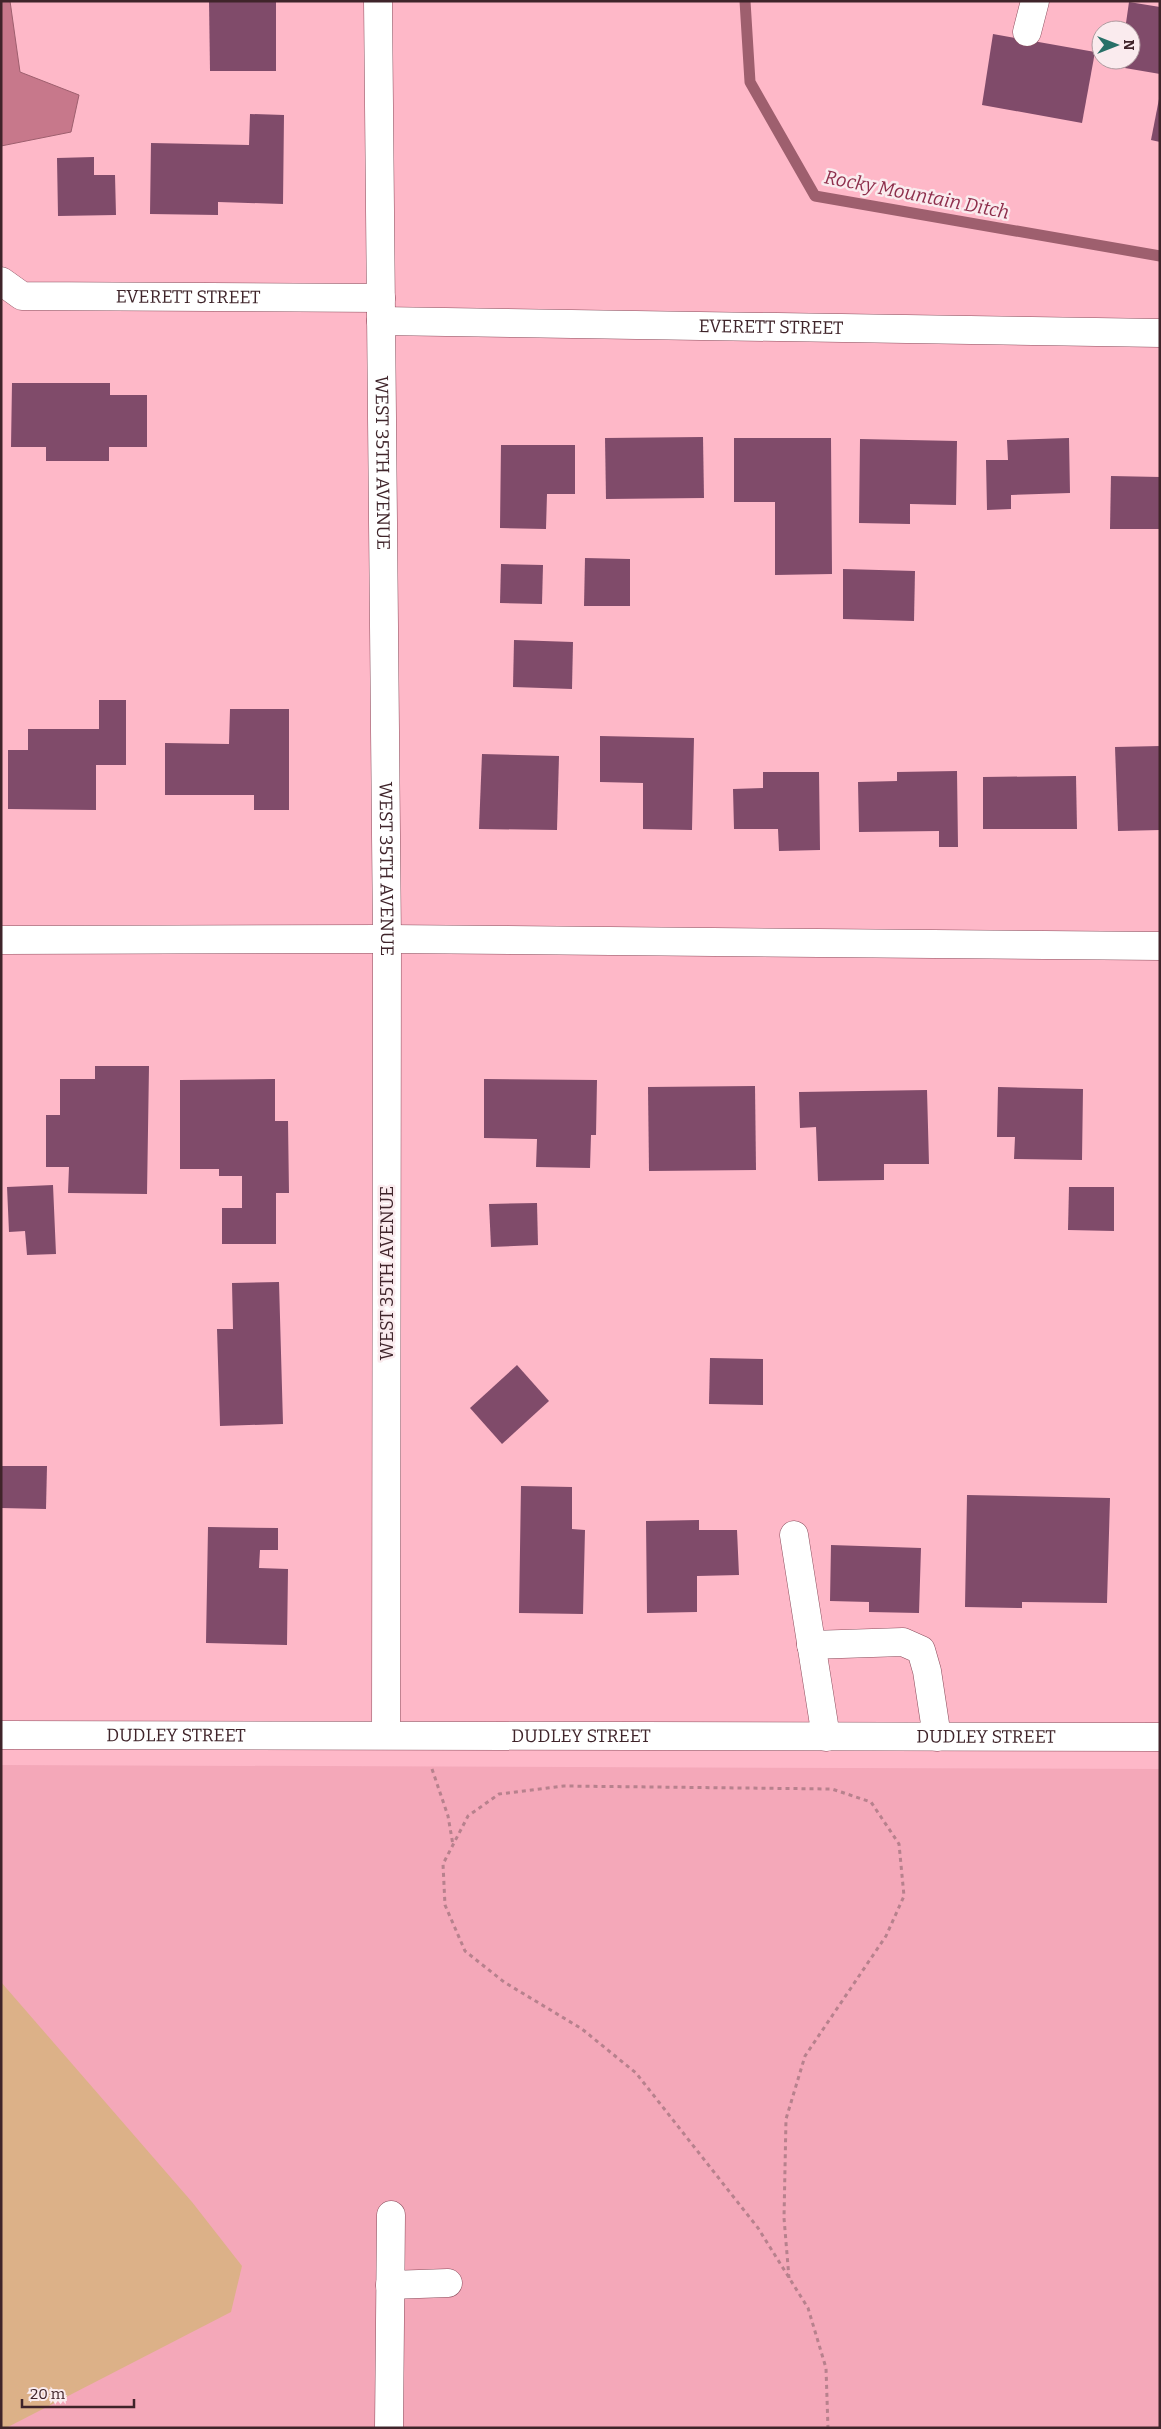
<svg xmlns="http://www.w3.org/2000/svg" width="1161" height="2429" font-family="Bitter,serif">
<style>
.built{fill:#f4a8b9}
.green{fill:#dcb188}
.water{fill:#c7788b;stroke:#9e5f6e}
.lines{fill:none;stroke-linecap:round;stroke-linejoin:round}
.stream{stroke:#9e5f6e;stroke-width:11}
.building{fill:#804b6a}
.minor-casing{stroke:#8a4d5c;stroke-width:29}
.path{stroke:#b7818d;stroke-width:3;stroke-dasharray:4 4;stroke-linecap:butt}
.minor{stroke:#fff;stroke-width:28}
.labels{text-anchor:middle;stroke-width:5;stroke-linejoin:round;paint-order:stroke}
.street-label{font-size:18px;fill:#3f242a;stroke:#faebee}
.water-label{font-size:19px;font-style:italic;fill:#8e2f4c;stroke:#faebee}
</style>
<rect width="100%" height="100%" fill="#feb8c8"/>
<polygon class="built" points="1,1765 1160,1769 1160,2428 1,2428"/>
<polygon class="green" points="1,1982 192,2202 242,2266 231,2312 6,2428 1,2428"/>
<polygon class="water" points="1,1 10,1 20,72 79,95 71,132 1,146"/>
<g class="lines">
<polyline class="stream" points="745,1 750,82 815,196 1160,256"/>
</g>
<g class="building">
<polygon points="209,1 276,1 276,71 210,71"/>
<polygon points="1129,2 1160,7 1160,74 1119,67 1120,60 1131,60 1131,30 1125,30"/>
<polygon points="993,34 1095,52 1082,123 982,105"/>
<polygon points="1159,99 1160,99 1160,142 1151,140"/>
<polygon points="250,114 284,115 283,204 218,202 218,215 150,214 151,143 249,145"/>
<polygon points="94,157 94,175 115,175 116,215 58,216 57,158"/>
<polygon points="12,383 110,383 110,395 147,395 147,447 109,447 109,461 46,461 46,447 11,447"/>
<polygon points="703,437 704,498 606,499 605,438"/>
<polygon points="734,438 831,438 832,574 775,575 775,502 734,502"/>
<polygon points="1069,438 1070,493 1011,495 1011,509 987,510 986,460 1008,460 1007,440"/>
<polygon points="860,439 957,441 956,505 910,504 910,524 859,523"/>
<polygon points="501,445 575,445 575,494 547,494 546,529 500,528"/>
<polygon points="1111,476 1160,477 1160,529 1110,529"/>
<polygon points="585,558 630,559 630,606 584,606"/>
<polygon points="501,564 543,565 542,604 500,603"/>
<polygon points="843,569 915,571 914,621 843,619"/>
<polygon points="514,640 573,642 572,689 513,687"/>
<polygon points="99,700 126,700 126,765 96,765 96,810 8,809 8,750 28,750 28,729 99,729"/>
<polygon points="230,709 289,709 289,810 254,810 254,795 165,795 165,743 229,744"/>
<polygon points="600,736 694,738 692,830 643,829 643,783 600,782"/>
<polygon points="1160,746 1160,830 1118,831 1115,747"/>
<polygon points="482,754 559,756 557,830 479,829"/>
<polygon points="957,771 958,847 939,847 939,831 859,832 858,782 897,781 897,772"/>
<polygon points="763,772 819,772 820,850 779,851 778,829 734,829 733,789 763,788"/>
<polygon points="1076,776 1077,829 983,829 983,777"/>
<polygon points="95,1066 149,1066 147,1194 68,1193 69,1167 46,1167 46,1115 60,1115 60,1079 95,1079"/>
<polygon points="275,1079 275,1121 288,1121 289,1193 276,1193 276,1244 222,1244 222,1208 242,1208 242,1176 219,1176 219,1169 180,1169 180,1080"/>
<polygon points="484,1079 597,1080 596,1135 591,1135 590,1168 536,1167 537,1139 484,1138"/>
<polygon points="755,1086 756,1170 649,1171 648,1087"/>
<polygon points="998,1087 1083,1089 1082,1160 1014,1159 1015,1137 997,1137"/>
<polygon points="927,1090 929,1164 884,1164 884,1180 818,1181 816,1127 800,1128 799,1092"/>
<polygon points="53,1185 56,1254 27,1255 25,1231 9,1232 7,1187"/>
<polygon points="1069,1187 1114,1187 1114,1231 1068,1230"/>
<polygon points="537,1203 538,1245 491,1247 489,1204"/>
<polygon points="279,1282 283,1424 220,1426 217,1329 233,1329 232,1283"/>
<polygon points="710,1358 763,1359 763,1405 709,1404"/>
<polygon points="517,1365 549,1401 502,1444 470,1408"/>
<polygon points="1,1466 47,1466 46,1509 1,1508"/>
<polygon points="521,1486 572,1487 572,1529 585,1530 583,1614 519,1613"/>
<polygon points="967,1495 1110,1498 1107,1603 1022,1602 1022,1608 965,1607"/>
<polygon points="699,1520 699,1530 737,1530 739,1575 697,1576 697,1612 647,1613 646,1521"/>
<polygon points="208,1527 278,1528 278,1550 260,1550 259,1568 288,1569 287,1645 206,1643"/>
<polygon points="831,1545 921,1548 919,1613 869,1612 869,1602 830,1601"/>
</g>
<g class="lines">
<g class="minor-casing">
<g id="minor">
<path id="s1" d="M378,1L387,939L386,1735"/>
<polyline points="1027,32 1035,1"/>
<path id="s2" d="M1,281L22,296L381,298"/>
<path id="s3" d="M381,321L1160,333"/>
<polyline points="1,940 387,939 1160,946"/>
<polyline points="794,1535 826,1737"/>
<polyline points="811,1645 903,1642 921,1650 927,1671 937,1737"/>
<path id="s4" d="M1,1735L1160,1737"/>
<polyline points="390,2285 448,2283"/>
<polyline points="389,2428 391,2215"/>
</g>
</g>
<g class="path">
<polyline points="432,1769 448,1816 453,1845"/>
<polyline points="789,2278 784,2218 786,2119 805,2056 886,1936 904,1896 899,1844 871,1802 832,1789 564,1786 499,1794 468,1816 443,1864 445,1905 465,1951 504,1982 582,2029 636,2073 758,2228 808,2308 826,2368 828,2428"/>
</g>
<use href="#minor" class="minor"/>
</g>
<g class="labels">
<g class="street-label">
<text dy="6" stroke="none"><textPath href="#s2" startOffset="192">EVERETT STREET</textPath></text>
<text dy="6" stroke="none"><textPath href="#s3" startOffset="390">EVERETT STREET</textPath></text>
<text dy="6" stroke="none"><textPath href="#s1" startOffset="462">WEST 35TH AVENUE</textPath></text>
<text dy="6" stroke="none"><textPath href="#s1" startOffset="868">WEST 35TH AVENUE</textPath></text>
<text transform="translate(387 1273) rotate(-90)" y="6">WEST 35TH AVENUE</text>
<text dy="6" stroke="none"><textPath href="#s4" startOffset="175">DUDLEY STREET</textPath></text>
<text dy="6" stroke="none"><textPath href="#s4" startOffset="580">DUDLEY STREET</textPath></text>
<text dy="6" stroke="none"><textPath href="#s4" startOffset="985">DUDLEY STREET</textPath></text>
</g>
<g class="water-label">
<text transform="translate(917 194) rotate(11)" y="7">Rocky Mountain Ditch</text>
</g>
</g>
<rect width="1161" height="2429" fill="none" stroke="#3f242a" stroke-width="5"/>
<g transform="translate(1116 45) rotate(90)"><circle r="24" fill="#faebee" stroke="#af9ba0"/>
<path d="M0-4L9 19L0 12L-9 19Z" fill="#287068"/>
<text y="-8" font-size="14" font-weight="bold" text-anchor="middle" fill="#3f242a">N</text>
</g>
<path d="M22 2399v8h112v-8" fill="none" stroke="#3f242a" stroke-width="2.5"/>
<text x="30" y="2399" font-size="15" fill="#3f242a" stroke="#faebee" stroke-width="4" paint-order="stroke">20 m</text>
</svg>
